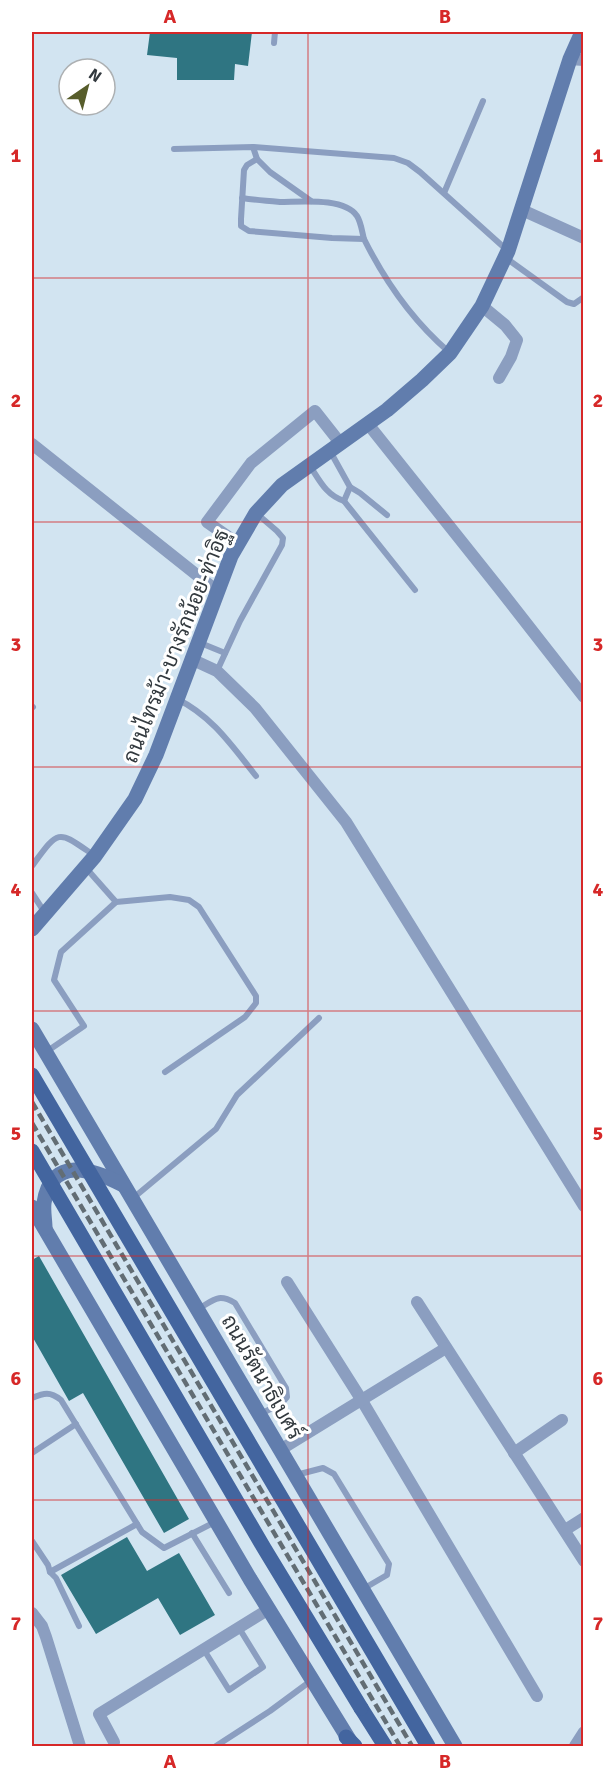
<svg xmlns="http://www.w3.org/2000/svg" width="615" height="1778" font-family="Signika,Sarabun,sans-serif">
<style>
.building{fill:#2f7582}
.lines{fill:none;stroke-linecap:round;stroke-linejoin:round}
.lane{stroke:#8b9ec0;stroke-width:6}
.street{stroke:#8b9ec0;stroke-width:12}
.secondary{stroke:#617dad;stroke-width:15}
.primary{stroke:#43659f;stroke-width:15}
.rail{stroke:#626d74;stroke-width:4.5;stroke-dasharray:9 4.5;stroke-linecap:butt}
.primary-bridge{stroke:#43659f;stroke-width:15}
.grid{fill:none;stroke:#d62828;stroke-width:1.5;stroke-opacity:0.55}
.labels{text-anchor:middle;stroke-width:6;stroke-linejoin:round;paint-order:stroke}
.street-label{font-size:21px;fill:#32393e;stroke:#fff}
.neatline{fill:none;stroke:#d62828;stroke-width:2}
.grid-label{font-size:20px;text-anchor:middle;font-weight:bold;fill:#d62828}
</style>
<rect width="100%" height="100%" fill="#d2e4f1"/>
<g class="building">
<polygon points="150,32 252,32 248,66 235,64 234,80 177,80 177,58 147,55"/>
<polygon points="39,1256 189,1519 164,1533 83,1393 69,1401 32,1336 32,1260"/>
<polygon points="127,1537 147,1571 179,1553 215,1615 180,1635 158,1598 96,1634 61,1575"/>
</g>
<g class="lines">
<g class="lane">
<polyline points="274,43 275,32"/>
<polyline points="253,147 257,159 270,172 311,201"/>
<polyline points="174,149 253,147 394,158 408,163 420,172 508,251"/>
<path d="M257,159L247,165L244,170L241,219V226L249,231L332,238L364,239C385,281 413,321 449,352"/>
<polyline points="444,193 483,101"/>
<path d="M242,198C255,200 267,201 280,202C300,202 344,197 357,216C361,222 362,232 364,239"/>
<polyline points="506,258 567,302 574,304 584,297"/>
<polyline points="330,451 350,487 344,501"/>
<path d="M310,466C320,481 326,495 344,501L415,590"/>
<polyline points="350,487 360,493 387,515"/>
<polyline points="198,642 225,653"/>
<polyline points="217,671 240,621 282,545 283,538 277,531 256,513"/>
<path d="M177,699C212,716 232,746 256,776"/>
<polyline points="32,708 33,707"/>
<path d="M32,866C60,828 57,830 95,856"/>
<polyline points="86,868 116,902"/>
<polyline points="32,893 45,913"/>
<polyline points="46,1052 84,1026 54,980 61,952 116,902 170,897 189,900 199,907 256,996 256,1003 245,1017 165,1072"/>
<polyline points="132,1199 216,1129 237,1095 319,1018"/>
<path d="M198,1309C214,1300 218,1293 235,1303L286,1388L287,1397L281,1404L260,1414"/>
<path d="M32,1398C44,1393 50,1391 61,1400L142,1532L164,1548L217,1521"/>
<polyline points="32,1453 76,1424"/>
<polyline points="296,1475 323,1468 334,1474 389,1564 387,1575 363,1589"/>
<polyline points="192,1533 229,1593"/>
<polyline points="32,1541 48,1565 50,1572 137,1524"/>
<polyline points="50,1572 56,1578 79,1626"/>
<polyline points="204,1650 229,1690 263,1667 239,1628"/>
<polyline points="216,1746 270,1711 312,1680"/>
</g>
<g class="street">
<polyline points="570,59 584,60"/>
<polyline points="522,210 584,238"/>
<polyline points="482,306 505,325 517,340 511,357 499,378"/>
<polyline points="368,424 498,587 584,697"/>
<polyline points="32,444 217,591"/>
<polyline points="237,543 207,522 251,463 315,411 341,444"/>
<polyline points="191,659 217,671 255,708 346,822 584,1206"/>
<polyline points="287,1282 361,1399 537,1696"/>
<polyline points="417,1302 584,1561"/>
<polyline points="280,1450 446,1348"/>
<polyline points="514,1453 562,1420"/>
<polyline points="565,1530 584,1518"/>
<polyline points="32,1613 42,1626 46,1637 80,1746"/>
<polyline points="114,1742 99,1714 269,1609"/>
<polyline points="575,1746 584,1732"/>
</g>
<g class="secondary">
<polyline points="32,929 95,856 135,799 156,755 231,556 256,513 282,485 387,410 422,380 450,353 482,306 508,251 570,59 582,32"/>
<polyline points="32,1029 455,1746"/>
<polyline points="32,1207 250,1579 353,1746"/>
<path d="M45,1228C45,1220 43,1211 44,1203C51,1155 93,1169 123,1185"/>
</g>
<g class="primary">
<polyline points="361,1708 385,1746"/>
<polyline points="346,1737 355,1746"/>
</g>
<g class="rail">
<polyline points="32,1102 412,1746"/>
<polyline points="32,1123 400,1746"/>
</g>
<g class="primary-bridge">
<polyline points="32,1075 428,1746"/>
<polyline points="32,1151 264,1548 361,1708"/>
</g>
</g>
<path class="grid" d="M308,32V1746M32,278H584M32,522H584M32,767H584M32,1011H584M32,1256H584M32,1500H584"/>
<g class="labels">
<g class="street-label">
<text transform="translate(176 646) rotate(-68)" y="7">ถนนไทรม้า-บางรักน้อย-ท่าอิฐ</text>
<text transform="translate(262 1377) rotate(60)" y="7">ถนนรัตนาธิเบศร์</text>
</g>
</g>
<rect width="615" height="1778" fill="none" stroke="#ffffff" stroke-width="66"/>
<g transform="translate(87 87) rotate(35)"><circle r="28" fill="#ffffff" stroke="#adb0b2" stroke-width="1.5"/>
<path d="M0-4.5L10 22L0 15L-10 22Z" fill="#575d2b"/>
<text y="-9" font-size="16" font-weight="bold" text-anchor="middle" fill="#32393e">N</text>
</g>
<rect x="33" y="33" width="549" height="1712" class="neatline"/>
<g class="grid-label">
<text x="170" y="23">A</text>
<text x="445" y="23">B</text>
<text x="16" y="162">1</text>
<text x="598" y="162">1</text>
<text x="16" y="407">2</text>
<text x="598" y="407">2</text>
<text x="16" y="651">3</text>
<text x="598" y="651">3</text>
<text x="16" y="896">4</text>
<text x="598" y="896">4</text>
<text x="16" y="1140">5</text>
<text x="598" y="1140">5</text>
<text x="16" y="1385">6</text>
<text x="598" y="1385">6</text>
<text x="16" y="1630">7</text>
<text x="598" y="1630">7</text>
<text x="170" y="1768">A</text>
<text x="445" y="1768">B</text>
</g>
</svg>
